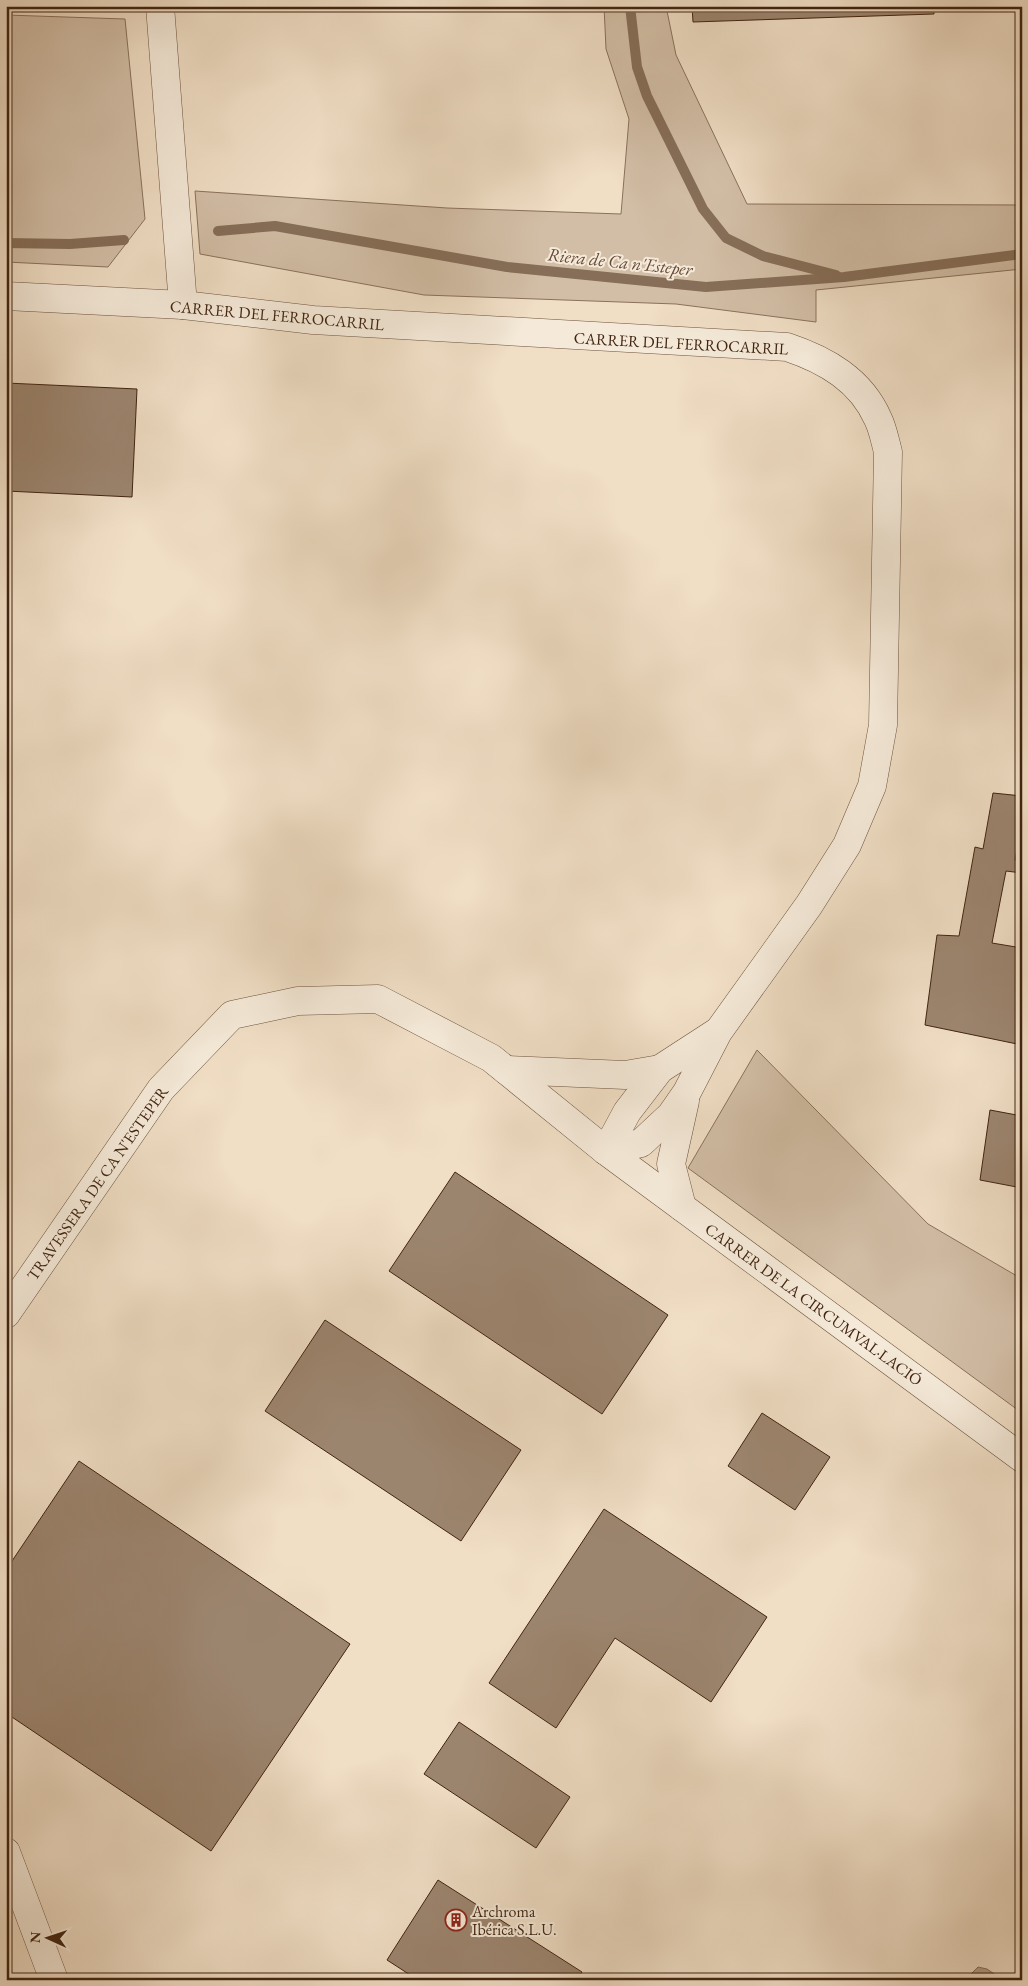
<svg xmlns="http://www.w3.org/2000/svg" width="1028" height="1986" font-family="'EB Garamond',serif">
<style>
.green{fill:#d2bea6;stroke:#8a715c}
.water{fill:#b49f88;stroke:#866e58}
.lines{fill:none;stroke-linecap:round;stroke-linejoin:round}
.stream{stroke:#866e58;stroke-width:10}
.building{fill:#9c856f;stroke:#412411}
.street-casing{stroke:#6d523e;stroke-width:29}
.street{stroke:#f5ead9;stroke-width:28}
.labels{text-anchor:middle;stroke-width:4;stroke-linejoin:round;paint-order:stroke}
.street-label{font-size:16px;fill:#412411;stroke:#f5ead9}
.poi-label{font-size:16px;fill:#412411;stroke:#f5ead9;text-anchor:start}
.water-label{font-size:18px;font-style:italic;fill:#644935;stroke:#f5ead9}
</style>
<rect width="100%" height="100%" fill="#f0dec5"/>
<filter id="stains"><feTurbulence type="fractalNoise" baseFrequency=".004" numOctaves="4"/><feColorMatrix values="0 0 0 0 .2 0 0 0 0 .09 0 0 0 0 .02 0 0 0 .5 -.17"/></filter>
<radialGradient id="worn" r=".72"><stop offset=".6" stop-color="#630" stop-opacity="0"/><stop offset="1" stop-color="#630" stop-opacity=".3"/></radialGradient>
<g class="green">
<polygon points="604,6 666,6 676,55 747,204 1022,205 1022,269 816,290 816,322 676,304 424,295 200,254 195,191 447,208 621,214 629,119 606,49"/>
<polygon points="6,15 125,19 145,219 108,267 6,262"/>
<polygon points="757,1050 928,1224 1022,1279 1022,1413 688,1168"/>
</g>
<polygon class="water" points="978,1967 987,1969 1003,1980 965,1980"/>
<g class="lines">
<g class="stream">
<polyline points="630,6 637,67 647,96 703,209 726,238 763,256 836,275"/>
<polyline points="218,231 275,226 507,267 706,287 844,277 1022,254"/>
<polyline points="6,243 70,244 124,240"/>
</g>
</g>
<g class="building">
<polygon points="692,6 934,6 934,14 693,22"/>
<polygon points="6,383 137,389 132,497 6,491"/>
<polygon points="993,793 1022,796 1022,822 1015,860 1022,861 1022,873 1006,871 992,943 1022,948 1022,1045 925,1025 937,935 959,936 975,847 983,849"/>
<polygon points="990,1110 1022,1116 1022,1188 980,1180"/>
<polygon points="455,1172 668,1315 602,1414 389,1271"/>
<polygon points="325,1320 521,1450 461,1541 265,1411"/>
<polygon points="762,1413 830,1457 795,1510 728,1466"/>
<polygon points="79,1461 350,1644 211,1851 6,1713 6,1570"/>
<polygon points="604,1509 767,1617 711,1702 615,1638 556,1728 489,1683"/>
<polygon points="459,1722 570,1797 536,1848 424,1774"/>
<polygon points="438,1880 582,1972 577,1980 418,1980 387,1960"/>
</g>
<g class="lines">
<g class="street-casing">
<g id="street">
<polyline points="160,6 183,305"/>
<path d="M6,296L183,305L313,320L787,347C826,360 861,380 878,419C883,429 885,441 888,452L883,725L872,786L847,845L809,905L718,1032L687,1092L671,1115L641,1143L606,1151"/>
<polyline points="506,1070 625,1075 660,1069"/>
<polyline points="606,1151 627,1112 660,1069 717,1032"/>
<polyline points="682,1207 671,1164 685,1101"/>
<polyline points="6,1314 161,1089 232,1015 298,1001 378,999 491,1058 606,1151 1022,1458"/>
<polyline points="6,1852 54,1980"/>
</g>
</g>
<use href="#street" class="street"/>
</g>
<defs>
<g id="building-ring" transform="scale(1.125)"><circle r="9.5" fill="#f5ead9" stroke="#8f2418" stroke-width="1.5"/><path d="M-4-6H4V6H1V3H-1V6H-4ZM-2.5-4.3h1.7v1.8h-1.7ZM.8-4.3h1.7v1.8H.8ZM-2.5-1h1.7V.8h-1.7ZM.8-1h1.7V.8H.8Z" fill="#8f2418"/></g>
</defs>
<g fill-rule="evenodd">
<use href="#building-ring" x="456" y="1920"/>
</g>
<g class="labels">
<g class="street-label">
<text transform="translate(277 315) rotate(5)" y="6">CARRER DEL FERROCARRIL</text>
<text transform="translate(681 343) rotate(3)" y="6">CARRER DEL FERROCARRIL</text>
<text transform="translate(97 1183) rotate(-55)" y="6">TRAVESSERA DE CA N'ESTEPER</text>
<text transform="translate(814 1304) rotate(36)" y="6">CARRER DE LA CIRCUMVAL·LACIÓ</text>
</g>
<g class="poi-label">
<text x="472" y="1917">Archroma<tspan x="472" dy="18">Ibérica S.L.U.</tspan></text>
</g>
<g class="water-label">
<text transform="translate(620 262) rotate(6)" y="6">Riera de Ca n'Esteper</text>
</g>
</g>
<rect width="1028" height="1986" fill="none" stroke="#f0dec5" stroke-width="25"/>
<rect x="8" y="8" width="1013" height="1971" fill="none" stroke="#412411" stroke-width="2.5"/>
<rect x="12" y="12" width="1003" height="1961" fill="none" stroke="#412411"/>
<g transform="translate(48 1938) rotate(273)" stroke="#f5ead9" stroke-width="4" paint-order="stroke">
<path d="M0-4L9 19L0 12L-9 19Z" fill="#412411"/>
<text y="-8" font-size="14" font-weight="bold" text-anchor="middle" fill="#412411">N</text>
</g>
<rect width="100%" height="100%" filter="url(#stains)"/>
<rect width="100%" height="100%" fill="url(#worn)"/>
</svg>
